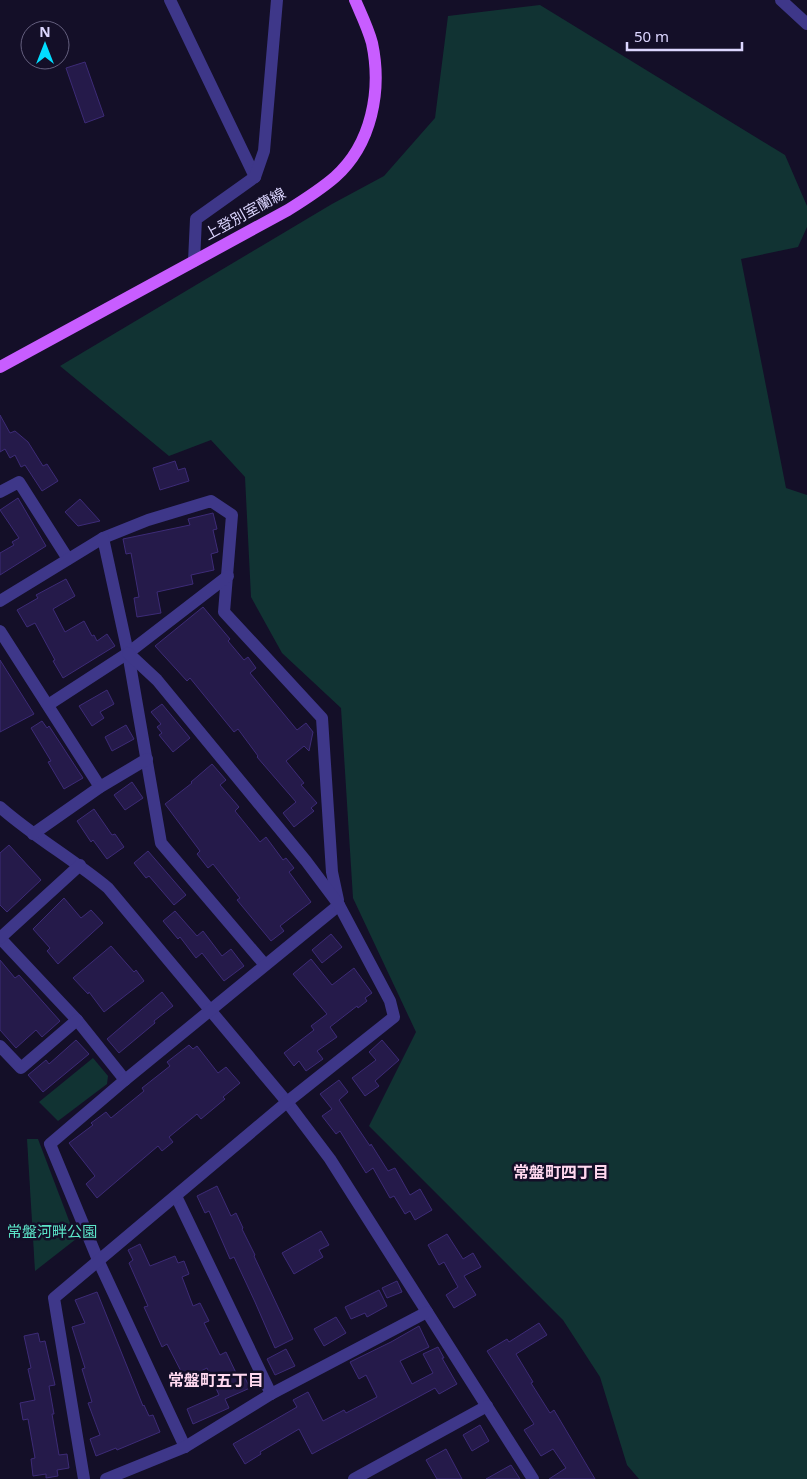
<svg xmlns="http://www.w3.org/2000/svg" width="807" height="1479" font-family="'Noto Sans','Noto Sans JP',sans-serif">
<style>
.green{fill:#133}
.building{fill:#251a4a;stroke:#3d2b77}
.lines{fill:none;stroke-linecap:round;stroke-linejoin:round}
.minor{stroke:#3e3789;stroke-width:12}
.major{stroke:#c85dff;stroke-width:12}
.labels{text-anchor:middle;stroke-width:5;stroke-linejoin:round;paint-order:stroke}
.street-label{font-size:15px;fill:#dcd6ff;stroke:#140f28}
.park-label{font-size:15px;fill:#5be5c8;stroke:#140f28}
.neighbourhood-label{font-size:16px;font-weight:bold;fill:#ffd8ef;stroke:#140f28}
</style>
<rect width="100%" height="100%" fill="#140f28"/>
<g class="green">
<polygon points="540,5 785,155 807,206 807,227 798,247 741,259 786,488 807,495 807,1479 639,1479 627,1465 600,1377 563,1320 369,1126 416,1032 353,898 341,708 282,653 251,597 245,477 211,440 169,456 60,366 332,204 384,176 435,118 448,16"/>
<polygon points="93,1058 108,1076 107,1084 58,1121 39,1102"/>
<polygon points="27,1139 38,1139 76,1239 35,1271"/>
</g>
<g class="building">
<polygon points="85,62 104,116 85,123 66,68"/>
<polygon points="0,415 10,433 15,431 28,442 43,466 47,464 58,481 42,491 25,465 21,467 15,455 10,458 5,449 0,452"/>
<polygon points="175,461 178,470 185,468 189,481 160,490 153,468"/>
<polygon points="18,498 46,546 0,575 0,553 14,545 12,542 19,538 0,510"/>
<polygon points="80,499 100,521 78,526 65,512"/>
<polygon points="213,513 217,529 213,530 218,552 211,554 214,570 191,575 193,584 157,592 161,613 137,617 134,598 139,597 131,553 126,554 123,539 190,525 188,519"/>
<polygon points="66,579 75,596 53,609 65,632 84,621 92,636 94,635 97,641 107,634 115,646 63,678 53,661 55,660 35,623 27,627 17,610 38,598 36,595"/>
<polygon points="203,607 230,639 228,641 244,660 248,657 256,668 250,673 297,730 306,723 313,732 309,751 304,746 286,761 304,783 301,785 317,803 311,808 314,811 294,827 283,813 296,802 257,757 258,756 238,729 234,732 190,678 187,681 155,646"/>
<polygon points="0,660 34,714 0,732"/>
<polygon points="107,690 114,704 100,712 104,718 92,726 79,706"/>
<polygon points="162,704 190,738 173,752 159,735 162,733 157,727 161,724 151,712"/>
<polygon points="42,721 47,728 49,726 83,778 64,789 48,762 51,761 31,728"/>
<polygon points="126,725 134,739 112,751 105,737"/>
<polygon points="212,764 226,780 220,785 239,807 235,811 260,842 266,837 283,860 286,858 294,868 289,872 311,902 280,926 284,931 271,941 237,900 240,898 213,864 208,868 197,854 200,851 165,804 192,783 191,782"/>
<polygon points="132,782 143,798 125,810 114,795"/>
<polygon points="94,809 112,835 115,834 124,847 107,859 93,840 91,842 77,821"/>
<polygon points="9,845 41,880 7,912 0,905 0,853"/>
<polygon points="148,851 186,895 174,905 149,876 146,878 134,863"/>
<polygon points="64,898 81,918 91,910 103,923 58,964 47,951 50,948 33,929"/>
<polygon points="175,911 197,936 203,931 222,956 231,949 244,966 224,981 202,953 196,958 180,937 178,939 163,921"/>
<polygon points="331,934 342,947 322,963 312,950"/>
<polygon points="111,946 134,972 136,970 144,981 104,1012 89,992 88,994 73,978"/>
<polygon points="311,959 332,985 354,968 372,993 365,998 367,1001 358,1008 357,1006 330,1027 337,1037 317,1051 323,1059 306,1071 299,1061 294,1066 284,1053 314,1030 311,1026 327,1014 293,974"/>
<polygon points="0,960 15,978 19,975 60,1021 42,1037 36,1030 16,1048 0,1030"/>
<polygon points="162,992 173,1006 154,1021 155,1023 119,1053 107,1039"/>
<polygon points="76,1040 89,1054 43,1092 28,1075 46,1060 49,1064"/>
<polygon points="382,1040 399,1060 375,1081 379,1086 365,1096 352,1078 376,1060 369,1052"/>
<polygon points="189,1045 193,1049 197,1046 218,1073 226,1067 240,1083 223,1097 225,1099 201,1119 197,1114 169,1137 173,1142 162,1151 158,1146 97,1198 86,1184 95,1176 69,1143 93,1125 91,1123 106,1112 111,1118 144,1091 142,1088 170,1066 167,1062"/>
<polygon points="339,1080 348,1092 339,1100 370,1146 371,1144 388,1171 395,1168 410,1195 420,1189 432,1210 415,1220 410,1211 405,1214 394,1196 390,1198 373,1168 366,1173 340,1131 336,1134 322,1116 332,1109 320,1094"/>
<polygon points="217,1186 231,1216 236,1213 243,1228 242,1229 255,1255 254,1256 293,1339 275,1348 255,1302 234,1257 230,1259 209,1211 205,1213 197,1196"/>
<polygon points="321,1231 329,1245 319,1250 323,1257 294,1274 282,1253"/>
<polygon points="447,1234 463,1259 473,1253 481,1267 464,1276 476,1295 454,1308 446,1295 458,1287 444,1262 439,1265 428,1245"/>
<polygon points="140,1244 150,1266 175,1256 178,1263 184,1261 189,1274 182,1277 193,1306 200,1303 209,1321 204,1323 220,1355 226,1352 238,1377 243,1374 250,1388 225,1399 229,1408 193,1424 187,1409 219,1395 207,1368 185,1379 167,1344 162,1347 144,1307 148,1306 129,1263 133,1260 128,1250"/>
<polygon points="397,1281 402,1292 387,1298 382,1288"/>
<polygon points="379,1290 387,1306 367,1317 365,1313 351,1319 345,1307"/>
<polygon points="97,1292 143,1406 144,1405 149,1416 153,1415 160,1432 117,1450 116,1448 96,1456 90,1439 100,1435 88,1403 92,1402 82,1369 85,1368 72,1327 85,1323 75,1300"/>
<polygon points="336,1317 346,1333 324,1346 314,1329"/>
<polygon points="539,1323 547,1335 516,1354 533,1382 531,1383 550,1413 554,1410 595,1479 549,1479 566,1468 553,1449 541,1456 524,1430 534,1424 487,1351 507,1339 509,1342"/>
<polygon points="419,1326 429,1347 400,1361 412,1384 433,1373 423,1354 438,1347 444,1358 442,1358 457,1384 439,1394 435,1388 312,1454 299,1429 260,1452 261,1454 245,1464 233,1444 297,1407 293,1400 308,1392 323,1421 344,1410 346,1413 377,1397 366,1375 359,1379 350,1362 391,1342"/>
<polygon points="38,1333 40,1342 45,1341 55,1385 49,1386 54,1414 52,1414 59,1455 67,1454 69,1468 57,1470 58,1476 46,1478 46,1474 33,1476 31,1459 35,1458 28,1419 23,1420 20,1403 35,1400 28,1369 31,1368 24,1336"/>
<polygon points="286,1349 295,1366 275,1375 267,1359"/>
<polygon points="480,1425 489,1441 472,1451 463,1435"/>
<polygon points="446,1449 462,1479 437,1479 426,1460"/>
<polygon points="511,1465 520,1479 486,1479"/>
</g>
<g class="lines">
<g class="minor">
<polyline points="170,0 255,177"/>
<polyline points="781,0 807,24"/>
<polyline points="194,261 196,219 255,177 264,151 277,0"/>
<polyline points="0,492 19,482 68,559"/>
<polyline points="103,538 148,520 211,501 232,515 224,612 322,718 332,872 338,900"/>
<polyline points="0,601 103,538 128,653 161,843 265,965"/>
<polyline points="0,631 100,787"/>
<polyline points="48,705 128,653 228,576"/>
<path d="M0,807C34,837 73,859 108,888L287,1102L330,1159L533,1479"/>
<polyline points="33,834 100,787 147,759"/>
<polyline points="0,938 77,1020 125,1080"/>
<polyline points="0,938 80,865"/>
<polyline points="0,1046 21,1068 77,1020"/>
<polyline points="176,1196 271,1394"/>
<polyline points="185,1447 98,1260 50,1144 125,1080 339,905"/>
<polyline points="84,1479 54,1298 287,1102 394,1017 390,1001 339,905 306,861 157,680 128,653"/>
<polyline points="106,1479 185,1447 271,1394 427,1312"/>
<polyline points="354,1479 487,1406"/>
</g>
<path class="major" d="M0,367L288,210C304,200 320,190 335,177C372,144 382,90 372,43C368,28 361,14 355,0"/>
</g>
<g class="labels">
<g class="street-label">
<text transform="translate(245 214) rotate(-29)" y="5">上登別室蘭線</text>
</g>
<g class="park-label">
<text x="52" y="1237">常盤河畔公園</text>
</g>
<g class="neighbourhood-label">
<text x="561" y="1178">常盤町四丁目</text>
<text x="216" y="1386">常盤町五丁目</text>
</g>
</g>
<g transform="translate(45 45)"><circle r="24" fill="#140f28" stroke="#645f7e"/>
<path d="M0-4L9 19L0 12L-9 19Z" fill="#02ddff"/>
<text y="-8" font-size="14" font-weight="bold" text-anchor="middle" fill="#dcd6ff">N</text>
</g>
<path d="M627 42v8h115v-8" fill="none" stroke="#dcd6ff" stroke-width="2.5"/>
<text x="634" y="42" font-size="15" fill="#dcd6ff" stroke="#140f28" stroke-width="4" paint-order="stroke">50 m</text>
</svg>
